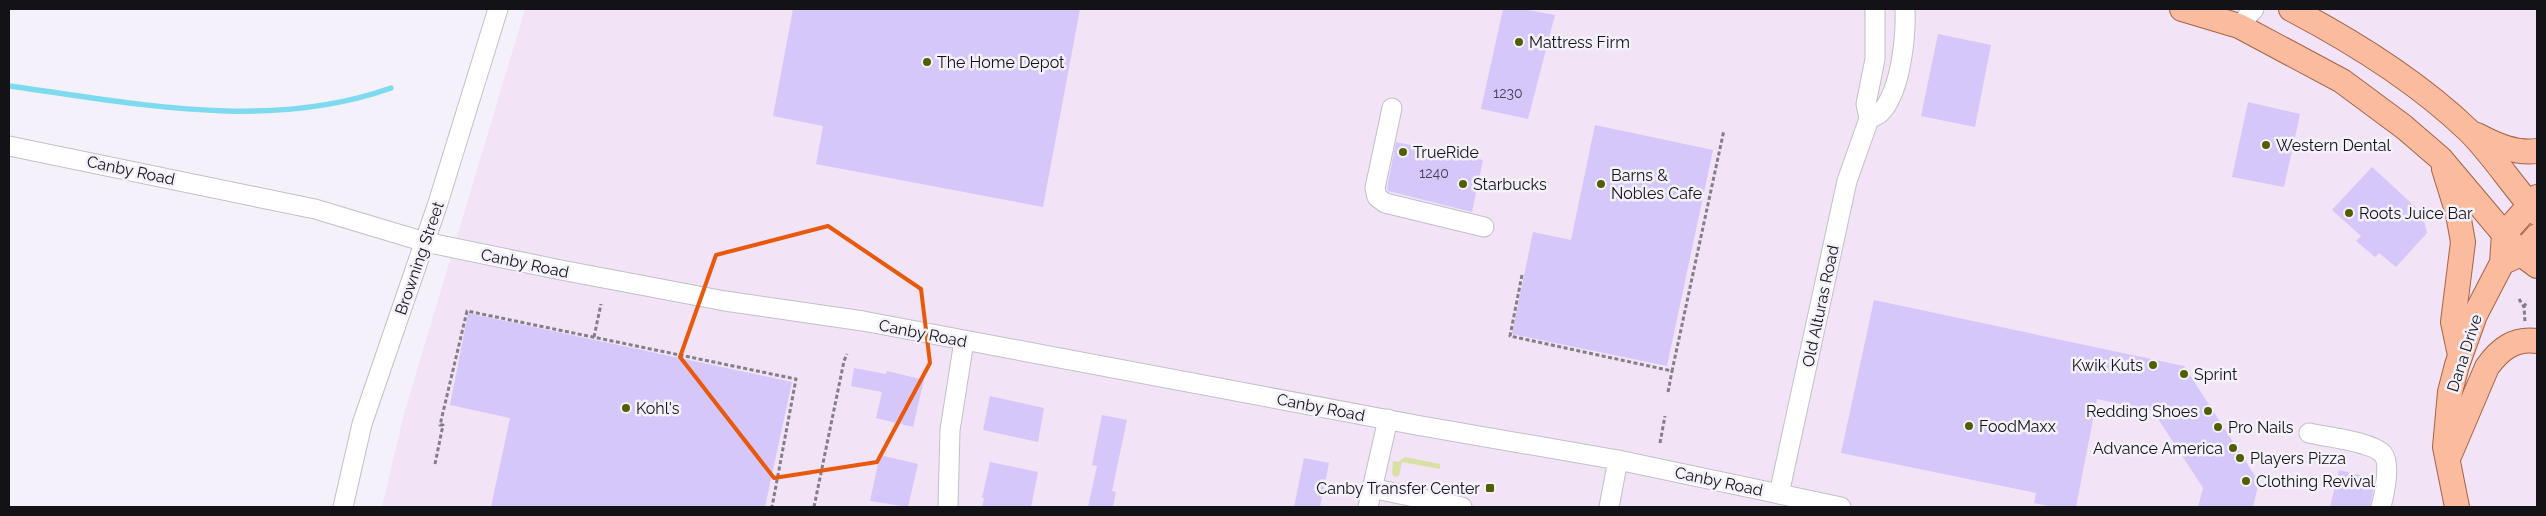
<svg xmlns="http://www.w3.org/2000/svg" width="2546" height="516" font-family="Raleway,sans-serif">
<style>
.commercial{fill:#f2e3f6}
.green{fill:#d9e0a5}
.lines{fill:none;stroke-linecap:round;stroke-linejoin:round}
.stream{stroke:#7edaee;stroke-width:5.5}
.building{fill:#d6c7fb}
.minor-casing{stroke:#c2bfc9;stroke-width:21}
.major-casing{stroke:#a76344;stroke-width:26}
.path{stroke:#828086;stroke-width:3;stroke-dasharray:4 2.5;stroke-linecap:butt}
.minor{stroke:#fff;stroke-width:19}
.major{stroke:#fabb9e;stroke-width:24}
.marked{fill:none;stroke:#e8590c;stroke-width:4;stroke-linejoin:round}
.poi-dot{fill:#515f00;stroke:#f4f1fb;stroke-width:2}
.labels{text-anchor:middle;stroke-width:5;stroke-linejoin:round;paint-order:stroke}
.number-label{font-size:14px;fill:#443f4f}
.poi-label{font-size:16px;fill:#131216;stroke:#f4f1fb;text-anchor:start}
.street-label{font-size:16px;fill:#131216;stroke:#f4f1fb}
</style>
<rect width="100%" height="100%" fill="#f4f1fb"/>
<polygon class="commercial" points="525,9 2537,9 2537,507 382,507 404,414"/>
<polygon class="green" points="1405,457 1440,464 1440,469 1402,462 1399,476 1395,477 1392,474 1393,461 1398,462"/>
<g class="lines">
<path class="stream" d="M9,86C135,103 267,132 391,88"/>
</g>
<g class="building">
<polygon points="793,9 1080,9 1043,207 816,164 823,126 773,116"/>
<polygon points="1503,9 1523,9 1555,15 1528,119 1481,109"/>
<polygon points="1938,34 1991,45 1975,127 1921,116"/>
<polygon points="2248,102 2300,114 2284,187 2232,177"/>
<polygon points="1595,125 1713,150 1667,366 1512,334 1533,232 1571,240"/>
<polygon points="1396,142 1483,160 1472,212 1388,191 1387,188"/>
<polygon points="2372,167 2422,213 2427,233 2396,267 2379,253 2375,257 2356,241 2361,236 2332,210"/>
<polygon points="1874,300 2184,366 2259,482 2253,507 2198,507 2203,488 2153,411 2097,399 2076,507 2052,507 2034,503 2036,493 1841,453"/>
<polygon points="468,313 792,382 765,507 491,507 510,418 450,405"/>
<polygon points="854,368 886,374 887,371 924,380 913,427 876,418 882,392 851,386"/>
<polygon points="990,396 1044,408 1038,442 983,430"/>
<polygon points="1102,415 1127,420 1112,491 1116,492 1113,507 1088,507 1097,466 1092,465"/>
<polygon points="880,455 918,464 908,507 870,501"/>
<polygon points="1304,458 1329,463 1320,507 1294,507"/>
<polygon points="990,462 1038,472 1031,507 982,507 984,498 982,498"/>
<polygon points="2339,470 2375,479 2370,507 2330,507"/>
</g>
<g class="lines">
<g class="minor-casing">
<g id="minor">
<polyline points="2239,26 2254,9"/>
<polyline points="1392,108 1375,188 1377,197 1385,203 1484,227"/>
<path d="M1869,119C1873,117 1879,115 1882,111C1901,89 1906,37 1905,9"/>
<polyline points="9,146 315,209 425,242 561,270 725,301 863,321 1416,425 1618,460 1841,507"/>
<path d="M2309,433C2326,437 2371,441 2383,454C2391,464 2384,496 2381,507"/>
<polyline points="1371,488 1462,507"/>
<polyline points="1779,494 1847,181 1869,119 1866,104 1875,59 1875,9"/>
<polyline points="343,507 362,424 438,203 498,9"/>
<polyline points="948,507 950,430 964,341"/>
<polyline points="1368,507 1388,419"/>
<polyline points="1609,507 1618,460"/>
</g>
</g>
<g class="major-casing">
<g id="major">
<polyline points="2182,9 2239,26 2342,81 2404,127 2440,158 2521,254 2537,266"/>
<path d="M2291,9C2354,42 2417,81 2469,131C2494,156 2513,187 2537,213"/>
<path d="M2477,135C2496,145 2516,154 2537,151"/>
<polyline points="2444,169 2458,214 2463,242 2453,322 2460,355"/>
<polyline points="2508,260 2521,254 2537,236"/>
<path d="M2450,454L2487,367C2500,349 2514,338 2537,341"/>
<polyline points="2457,507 2445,447 2450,392 2457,365 2475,315 2502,263 2504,234 2537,197"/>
</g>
</g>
<g class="path">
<polyline points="1522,275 1510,336 1672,371 1724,130"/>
<polyline points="2519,299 2524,307 2525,322"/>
<polyline points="2524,307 2527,301"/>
<polyline points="594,337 601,304"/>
<polyline points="1668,392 1672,371"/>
<polyline points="1660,443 1665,416"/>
<polyline points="435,464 443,425 440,425 467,311 796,379 772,507"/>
<polyline points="814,507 844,361 847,354"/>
</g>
<use href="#minor" class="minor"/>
<use href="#major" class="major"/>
</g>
<path class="marked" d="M828,226L921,289L930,363L877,462L774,478L680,357L716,255Z"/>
<g class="poi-dot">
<circle cx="1519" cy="42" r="5"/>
<circle cx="927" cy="62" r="5"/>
<circle cx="2266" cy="145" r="5"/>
<circle cx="1403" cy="152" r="5"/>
<circle cx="1463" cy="184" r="5"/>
<circle cx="1601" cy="184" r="5"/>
<circle cx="2349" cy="213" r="5"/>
<circle cx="2153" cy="365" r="5"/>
<circle cx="2184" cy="374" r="5"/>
<circle cx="626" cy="408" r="5"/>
<circle cx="2208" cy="411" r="5"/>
<circle cx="1969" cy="426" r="5"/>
<circle cx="2218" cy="427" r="5"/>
<circle cx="2233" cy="448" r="5"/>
<circle cx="2240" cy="458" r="5"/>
<circle cx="2246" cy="481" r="5"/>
<rect x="1485" y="483" width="10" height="10" rx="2.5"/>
</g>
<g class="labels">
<g class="number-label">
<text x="1508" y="98">1230</text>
<text x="1434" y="178">1240</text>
</g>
<g class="poi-label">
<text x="1529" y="48">Mattress Firm</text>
<text x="937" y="68">The Home Depot</text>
<text x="2276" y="151">Western Dental</text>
<text x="1413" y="158">TrueRide</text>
<text x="1611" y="181">Barns &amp;<tspan x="1611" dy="18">Nobles Cafe</tspan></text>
<text x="1473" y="190">Starbucks</text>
<text x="2359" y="219">Roots Juice Bar</text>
<text x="2143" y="371" text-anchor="end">Kwik Kuts</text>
<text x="2194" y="380">Sprint</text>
<text x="636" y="414">Kohl's</text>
<text x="2198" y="417" text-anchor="end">Redding Shoes</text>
<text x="1979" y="432">FoodMaxx</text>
<text x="2228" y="433">Pro Nails</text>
<text x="2223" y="454" text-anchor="end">Advance America</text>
<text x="2250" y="464">Players Pizza</text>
<text x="2256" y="487">Clothing Revival</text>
<text x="1480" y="494" text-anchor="end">Canby Transfer Center</text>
</g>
<g class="street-label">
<text transform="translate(131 170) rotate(12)" y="6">Canby Road</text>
<text transform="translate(419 258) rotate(-71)" y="6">Browning Street</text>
<text transform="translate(525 263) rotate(12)" y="6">Canby Road</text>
<text transform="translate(1820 306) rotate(-78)" y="6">Old Alturas Road</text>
<text transform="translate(923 333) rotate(11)" y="6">Canby Road</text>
<text transform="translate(2464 353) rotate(-72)" y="6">Dana Drive</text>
<text transform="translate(1321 407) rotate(11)" y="6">Canby Road</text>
<text transform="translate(1719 481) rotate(12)" y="6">Canby Road</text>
</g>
</g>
<rect width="2546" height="516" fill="none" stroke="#131216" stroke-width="20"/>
</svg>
